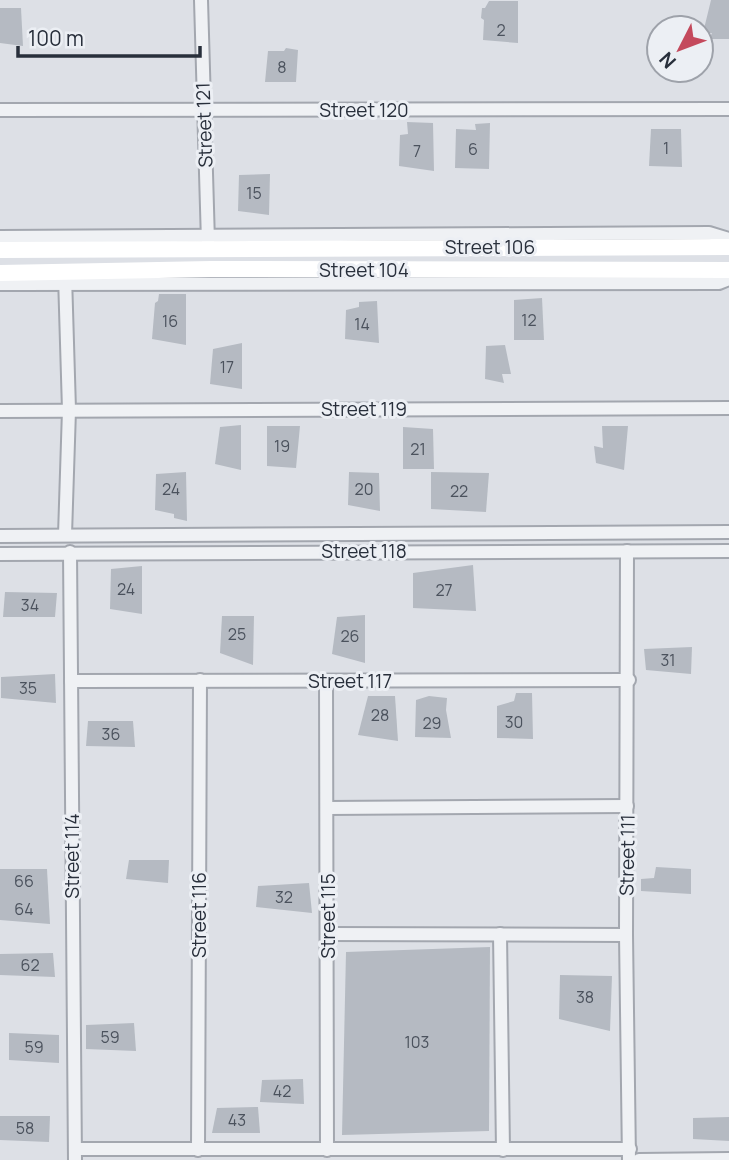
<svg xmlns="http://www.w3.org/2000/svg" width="729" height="1160" font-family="Manrope,sans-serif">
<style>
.building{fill:#b5bac2}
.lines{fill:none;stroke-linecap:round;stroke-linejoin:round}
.street-casing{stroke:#a3a7af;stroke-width:16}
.street{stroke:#eff1f4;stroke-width:12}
.secondary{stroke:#fff;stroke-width:16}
.labels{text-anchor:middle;stroke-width:6;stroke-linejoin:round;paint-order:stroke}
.number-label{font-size:16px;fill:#4b525d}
.street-label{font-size:19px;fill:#282f3b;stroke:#eceff4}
</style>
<rect width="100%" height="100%" fill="#dde0e6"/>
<g class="building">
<polygon points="711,0 729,0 729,39 709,39 712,33 703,33"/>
<polygon points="489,1 518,1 518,43 483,40 484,20 481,18 482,8 485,8"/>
<polygon points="0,8 21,8 23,46 0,43"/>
<polygon points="286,48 298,50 296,82 265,82 268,51 284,51"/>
<polygon points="407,122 433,123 434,171 399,166 400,135 408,134"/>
<polygon points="490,123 489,169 455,168 456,129 476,130 475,124"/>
<polygon points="651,129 681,129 682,167 649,166"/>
<polygon points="270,174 269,215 238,211 239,175"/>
<polygon points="159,294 186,294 186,345 152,339 155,303 158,301"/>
<polygon points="542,298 544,340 514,340 514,300"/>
<polygon points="377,301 379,343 345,339 346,310 359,307 359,302"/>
<polygon points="242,343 242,389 210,384 213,349"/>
<polygon points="505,345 511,374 502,374 504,383 485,379 486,346"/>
<polygon points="241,425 241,470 215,464 220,427"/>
<polygon points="267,426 300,426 296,468 267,466"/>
<polygon points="602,426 628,426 624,470 596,463 594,446 603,448"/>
<polygon points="403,427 433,429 434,469 403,469"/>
<polygon points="186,472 187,521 174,518 174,514 155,510 156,474"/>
<polygon points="349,472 379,473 380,511 348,505"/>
<polygon points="431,472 489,473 486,512 431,509"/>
<polygon points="473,565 476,611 413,608 413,573"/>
<polygon points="142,566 142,614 110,609 111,569"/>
<polygon points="5,592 57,593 55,617 3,617"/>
<polygon points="365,615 365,663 332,654 337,617"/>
<polygon points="222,616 254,616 253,665 220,653"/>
<polygon points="692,647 691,674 646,670 644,649"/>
<polygon points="55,674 56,703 1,698 1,677"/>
<polygon points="516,693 532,693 533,739 497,738 497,706 514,701"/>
<polygon points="368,696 395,696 398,741 358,735"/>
<polygon points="429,696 447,698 446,710 451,738 415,737 416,700"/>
<polygon points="88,721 133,721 135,747 86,746"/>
<polygon points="129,860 169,860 168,883 126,879"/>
<polygon points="656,867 691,869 691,894 641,891 641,879 654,878"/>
<polygon points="0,869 47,869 50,924 0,920"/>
<polygon points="309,883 312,913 256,907 258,886"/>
<polygon points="490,947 489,1131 342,1135 346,952"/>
<polygon points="53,953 55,977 0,975 0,954"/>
<polygon points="560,975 612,976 610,1031 559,1019"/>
<polygon points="134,1023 136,1051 86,1049 86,1025"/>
<polygon points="9,1033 59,1035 59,1063 9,1060"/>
<polygon points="303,1079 304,1104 260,1102 262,1080"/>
<polygon points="258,1107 260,1133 212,1133 217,1108"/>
<polygon points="0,1116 50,1116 49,1142 0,1140"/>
<polygon points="729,1117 729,1141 693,1139 693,1118"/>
</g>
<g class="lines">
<g class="street-casing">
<g id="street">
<polyline points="201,0 208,242"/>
<polyline points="0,110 729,109"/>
<polyline points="0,237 709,233 729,239"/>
<polyline points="0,284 719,283 729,279"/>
<polyline points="0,411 729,408"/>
<polyline points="65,535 69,410 65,276"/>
<polyline points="0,536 729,532"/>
<polyline points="627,551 626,935 629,1160"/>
<polyline points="70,552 75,1160"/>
<polyline points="0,554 729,551"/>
<polyline points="71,681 629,680"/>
<polyline points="326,681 327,1150"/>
<polyline points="328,808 627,806"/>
<polyline points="327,934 626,935"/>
<polyline points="500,934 503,1150"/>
<polyline points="75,1149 630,1149"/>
<polyline points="198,1150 200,680"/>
<polyline points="639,1160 729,1159"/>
</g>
</g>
<use href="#street" class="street"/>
<g class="secondary">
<polyline points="0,250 729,247"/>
<polyline points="0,273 211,269 729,270"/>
</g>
</g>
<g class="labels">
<g class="number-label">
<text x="501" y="36">2</text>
<text x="282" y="73">8</text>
<text x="666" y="154">1</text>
<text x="473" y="155">6</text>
<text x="417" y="157">7</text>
<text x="254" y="199">15</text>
<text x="529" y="326">12</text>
<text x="170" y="327">16</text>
<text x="362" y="330">14</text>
<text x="227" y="373">17</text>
<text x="282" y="452">19</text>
<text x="418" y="455">21</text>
<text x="171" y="495">24</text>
<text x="364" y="495">20</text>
<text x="459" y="497">22</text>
<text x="126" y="595">24</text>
<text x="444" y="596">27</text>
<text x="30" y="611">34</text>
<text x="237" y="640">25</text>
<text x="350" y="642">26</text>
<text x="668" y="666">31</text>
<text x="28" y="694">35</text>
<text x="380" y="721">28</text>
<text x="514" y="728">30</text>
<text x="432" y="729">29</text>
<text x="111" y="740">36</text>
<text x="24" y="887">66</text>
<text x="284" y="903">32</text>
<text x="24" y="915">64</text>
<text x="30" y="971">62</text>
<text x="585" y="1003">38</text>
<text x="110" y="1043">59</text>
<text x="417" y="1048">103</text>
<text x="34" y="1053">59</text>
<text x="282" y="1097">42</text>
<text x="237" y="1126">43</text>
<text x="25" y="1134">58</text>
</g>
<g class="street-label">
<text x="364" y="117">Street 120</text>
<text transform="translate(204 125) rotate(-92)" y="7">Street 121</text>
<text x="490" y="254">Street 106</text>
<text x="364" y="277">Street 104</text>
<text x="364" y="416">Street 119</text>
<text x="364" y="558">Street 118</text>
<text x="350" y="688">Street 117</text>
<text transform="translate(627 855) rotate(-89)" y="7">Street 111</text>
<text transform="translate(72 856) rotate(-90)" y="7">Street 114</text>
<text transform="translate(199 915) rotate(-90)" y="7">Street 116</text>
<text transform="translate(328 916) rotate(-90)" y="7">Street 115</text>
</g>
</g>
<g transform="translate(680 49) rotate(228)"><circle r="33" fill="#eceff4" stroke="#9ea2aa" stroke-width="2"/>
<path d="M0-5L12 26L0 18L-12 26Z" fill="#c4495c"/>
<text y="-10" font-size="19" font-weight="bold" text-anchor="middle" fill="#282f3b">N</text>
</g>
<path d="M18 46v10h182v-10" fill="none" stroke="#282f3b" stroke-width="3.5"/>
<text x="28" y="46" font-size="21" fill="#282f3b" stroke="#eceff4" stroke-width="5" paint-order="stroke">100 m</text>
</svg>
